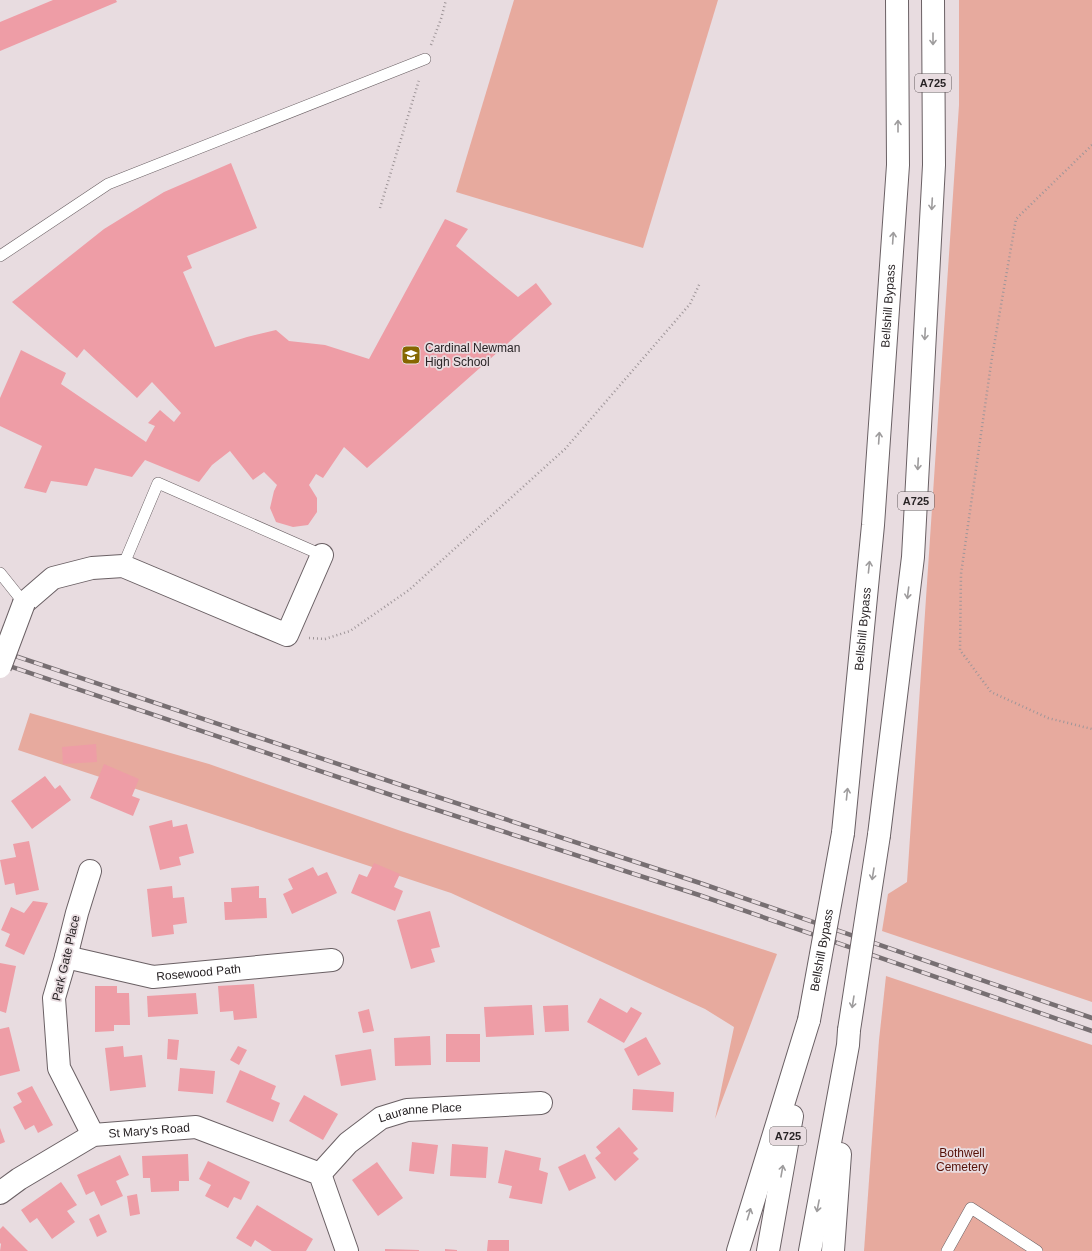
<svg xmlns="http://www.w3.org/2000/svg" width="1092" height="1251" font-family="Arial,sans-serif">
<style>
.green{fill:#e7aa9e}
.building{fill:#ee9da6}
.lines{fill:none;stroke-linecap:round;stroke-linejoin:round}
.lane-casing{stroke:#6a6064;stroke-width:12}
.street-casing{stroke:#6a6064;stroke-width:24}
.highway-casing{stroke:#6a6064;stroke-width:24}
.path{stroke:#9f9699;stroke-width:2.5;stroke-dasharray:1 3;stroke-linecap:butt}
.lane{stroke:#fff;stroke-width:11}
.street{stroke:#fff;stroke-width:22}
.highway{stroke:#fff;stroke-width:22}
.rail-casing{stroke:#776f72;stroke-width:4.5}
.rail{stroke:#e8dce0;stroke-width:3;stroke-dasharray:9;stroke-linecap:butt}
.street-bridge-casing{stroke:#6a6064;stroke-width:24;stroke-linecap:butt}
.highway-bridge-casing{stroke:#6a6064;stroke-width:24;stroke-linecap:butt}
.street-bridge{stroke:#fff;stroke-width:22}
.highway-bridge{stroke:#fff;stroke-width:22}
.oneway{stroke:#9e9c9d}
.labels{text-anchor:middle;stroke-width:3.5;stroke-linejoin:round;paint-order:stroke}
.shield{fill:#e8dce0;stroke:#625a5d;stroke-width:1}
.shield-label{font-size:11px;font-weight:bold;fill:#282325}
.street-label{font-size:12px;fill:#282325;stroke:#e8dce0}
.poi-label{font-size:12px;fill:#282325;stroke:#e8dce0;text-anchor:start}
.park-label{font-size:12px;fill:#561108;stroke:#e8dce0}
</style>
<rect width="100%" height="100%" fill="#e8dce0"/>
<g class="green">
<polygon points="514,0 718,0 643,248 456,192"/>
<polygon points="959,0 1092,0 1092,1002 882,931 888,894 907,882 959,105"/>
<polygon points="30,713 209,764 401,831 777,954 715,1119 734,1027 705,1009 451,893 18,750"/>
<polygon points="886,976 1092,1045 1092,1251 864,1251 879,1040"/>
</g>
<g class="building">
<polygon points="53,0 116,0 117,2 0,51 0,22"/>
<polygon points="231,163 257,228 187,256 192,268 183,272 215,347 247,337 276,330 289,341 325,345 369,359 445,219 468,229 456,246 518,297 536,283 552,304 367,468 344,447 323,478 316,474 309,485 317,498 317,512 308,525 293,527 276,522 270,508 274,491 277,485 264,472 253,480 230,451 212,465 199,482 145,460 132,477 95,468 87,486 51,481 46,493 24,488 42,446 0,426 0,398 21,350 66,373 61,384 146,442 155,426 148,423 160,410 174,422 181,413 152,382 137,398 84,349 77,358 12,302 104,229 164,192"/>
<polygon points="96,744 97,762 63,764 62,747"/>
<polygon points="104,764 139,779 132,796 140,799 133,816 90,798"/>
<polygon points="45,776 55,789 60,785 71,800 32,829 11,801"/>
<polygon points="172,820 173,827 187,824 194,853 179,857 181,865 160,870 149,826"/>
<polygon points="29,841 39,890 16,895 14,883 5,885 0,860 16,857 13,844"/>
<polygon points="374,863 400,874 394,887 403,891 395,911 351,893 359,874 367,877"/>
<polygon points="313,867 318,876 327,872 337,893 292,914 283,894 293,889 288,879"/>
<polygon points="172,886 173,898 184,897 187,923 173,925 174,934 152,937 147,889"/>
<polygon points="259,886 259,898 266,898 267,918 225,920 224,902 232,902 231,888"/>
<polygon points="33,901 48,903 24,955 5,946 10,934 1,930 11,907 24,913"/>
<polygon points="430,911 440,947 431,949 435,962 411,969 397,920"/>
<polygon points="0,963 16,966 6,1013 0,1011"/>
<polygon points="254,984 257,1018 234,1020 233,1011 220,1012 218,986"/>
<polygon points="95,986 117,986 117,993 129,993 130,1025 114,1025 114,1031 95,1032"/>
<polygon points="196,993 198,1014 148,1017 147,996"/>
<polygon points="600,998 627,1013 631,1007 642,1013 624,1043 587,1022"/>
<polygon points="532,1005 534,1035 486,1037 484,1007"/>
<polygon points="568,1005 569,1031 545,1032 543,1006"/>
<polygon points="369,1009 374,1031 363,1033 358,1012"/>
<polygon points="9,1027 20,1071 0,1076 0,1029"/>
<rect x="446" y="1034" width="34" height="28"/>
<polygon points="430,1036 431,1065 395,1066 394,1038"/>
<polygon points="646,1037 661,1064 638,1076 624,1049"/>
<polygon points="168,1039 179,1040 177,1060 167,1059"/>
<polygon points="123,1046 124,1057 142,1055 146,1087 110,1091 105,1048"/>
<polygon points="238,1046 247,1050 239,1065 230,1060"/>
<polygon points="371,1049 376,1080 341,1086 335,1055"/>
<polygon points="180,1068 215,1071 213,1094 178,1091"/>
<polygon points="240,1070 276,1086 271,1099 280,1103 273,1122 226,1102"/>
<polygon points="32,1086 53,1125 38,1133 34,1125 25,1130 13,1107 22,1102 17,1093"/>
<polygon points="633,1089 674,1092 673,1112 632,1110"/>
<polygon points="304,1095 338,1114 323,1140 289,1121"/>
<polygon points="619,1127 638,1149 633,1153 639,1159 615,1181 595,1158 601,1153 596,1147"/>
<polygon points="0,1128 5,1142 0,1144"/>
<polygon points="412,1142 438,1145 434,1174 409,1171"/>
<polygon points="452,1144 488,1147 486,1178 450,1176"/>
<polygon points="505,1150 541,1158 539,1170 548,1173 542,1204 509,1198 512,1186 498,1183"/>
<polygon points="188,1154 189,1181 179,1181 179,1191 151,1192 150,1178 143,1178 142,1156"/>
<polygon points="585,1154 596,1178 569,1191 558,1167"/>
<polygon points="120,1155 129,1175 116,1181 123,1196 101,1206 94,1191 86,1195 77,1175"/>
<polygon points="208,1161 250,1182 241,1200 234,1197 228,1208 205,1196 211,1185 199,1179"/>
<polygon points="377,1162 403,1198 378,1216 352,1180"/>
<polygon points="61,1182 77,1205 67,1211 75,1222 52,1239 37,1218 30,1223 21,1210"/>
<polygon points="137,1194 140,1214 130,1216 127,1196"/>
<polygon points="257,1205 313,1239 306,1251 272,1251 255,1240 251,1247 236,1238"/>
<polygon points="99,1214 107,1232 97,1237 89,1219"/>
<polygon points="3,1226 28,1251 0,1251 1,1244 0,1243 0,1229"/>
<polygon points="488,1240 509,1240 509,1251 487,1251"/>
<polygon points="385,1249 419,1250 419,1251 385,1251"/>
<polygon points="445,1249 457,1250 457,1251 445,1251"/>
</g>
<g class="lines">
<g class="lane-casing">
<g id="lane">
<polyline points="0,256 108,184 425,59"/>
<polyline points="123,566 158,483 322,555"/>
<polyline points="0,573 24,603"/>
<polyline points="947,1251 971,1208 1037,1251"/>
</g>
</g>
<g class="street-casing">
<g id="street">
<polyline points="24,603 53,578 92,568 123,566 287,635 322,555"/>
<polyline points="90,871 77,913 66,957 54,998 59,1068 93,1135"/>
<path id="s1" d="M66,957L153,977L332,960"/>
<path id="s2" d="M320,1174L348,1143L381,1118L407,1110L541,1103"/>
<path id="s3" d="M0,1193L19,1179L93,1135L196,1127L320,1174L347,1251"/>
</g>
</g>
<g class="highway-casing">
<g id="highway">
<path id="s4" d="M843,833L873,525L898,165L897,0"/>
<polyline points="879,835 913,557 934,165 933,0"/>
<polyline points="738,1251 809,1020"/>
<polyline points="768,1251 792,1116"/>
<polyline points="810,1251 848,1045 849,1030"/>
<polyline points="833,1251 840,1154"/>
</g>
</g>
<g class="path">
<polyline points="431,45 441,19 446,0"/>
<polyline points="1092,145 1016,219 992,357 961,574 960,650 991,692 1048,718 1092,729"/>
<polyline points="380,208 419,80"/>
<polyline points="309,638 325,639 350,631 409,590 565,449 690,304 700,283"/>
</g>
<use href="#lane" class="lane"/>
<use href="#street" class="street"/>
<use href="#highway" class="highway"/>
<g class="rail-casing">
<g id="rail">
<polyline points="0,651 401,785 700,883 1092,1018"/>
<polyline points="0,663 400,798 699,895 1092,1031"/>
</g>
</g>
<use href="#rail" class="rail"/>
<g class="street-bridge-casing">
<polyline id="street-bridge" points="0,667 24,603"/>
</g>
<g class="highway-bridge-casing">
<g id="highway-bridge">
<path id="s5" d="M809,1020L843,833"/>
<polyline points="849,1030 879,835"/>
</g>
</g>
<use href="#street-bridge" class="street-bridge"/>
<use href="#highway-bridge" class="highway-bridge"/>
</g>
<defs><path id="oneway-shaft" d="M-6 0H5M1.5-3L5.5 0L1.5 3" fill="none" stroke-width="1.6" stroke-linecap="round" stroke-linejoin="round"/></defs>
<g class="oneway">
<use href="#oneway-shaft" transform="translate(933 39) rotate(90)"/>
<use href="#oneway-shaft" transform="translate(898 126) rotate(-90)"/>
<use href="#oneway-shaft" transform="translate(932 204) rotate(93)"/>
<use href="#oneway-shaft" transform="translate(893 238) rotate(-86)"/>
<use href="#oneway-shaft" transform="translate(925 334) rotate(93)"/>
<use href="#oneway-shaft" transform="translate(879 438) rotate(-86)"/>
<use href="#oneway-shaft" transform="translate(918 464) rotate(93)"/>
<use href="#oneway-shaft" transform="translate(869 567) rotate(-84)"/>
<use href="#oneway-shaft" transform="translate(908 593) rotate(97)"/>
<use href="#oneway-shaft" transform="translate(847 794) rotate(-84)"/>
<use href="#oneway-shaft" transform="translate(873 874) rotate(99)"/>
<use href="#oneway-shaft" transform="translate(853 1002) rotate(99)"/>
<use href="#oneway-shaft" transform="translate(782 1171) rotate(-80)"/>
<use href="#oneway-shaft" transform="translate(818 1206) rotate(101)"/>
<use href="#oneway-shaft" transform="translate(749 1214) rotate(-73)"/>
</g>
<defs>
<g id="school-square" transform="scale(1)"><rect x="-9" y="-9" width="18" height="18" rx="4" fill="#856600" stroke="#e8dce0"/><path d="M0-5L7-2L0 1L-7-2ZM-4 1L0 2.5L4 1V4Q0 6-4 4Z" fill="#fff"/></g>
</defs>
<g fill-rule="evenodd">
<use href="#school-square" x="411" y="355"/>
</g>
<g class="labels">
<g class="shield">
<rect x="915" y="74" width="36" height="18" rx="3"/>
<rect x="898" y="492" width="36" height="18" rx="3"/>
<rect x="770" y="1127" width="36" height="18" rx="3"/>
</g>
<g class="shield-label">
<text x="933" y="87">A725</text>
<text x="916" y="505">A725</text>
<text x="788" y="1140">A725</text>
</g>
<g class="street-label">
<text dy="4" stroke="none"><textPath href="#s4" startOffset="529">Bellshill Bypass</textPath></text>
<text dy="4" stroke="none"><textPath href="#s4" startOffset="205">Bellshill Bypass</textPath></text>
<text dy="4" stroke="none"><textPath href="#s5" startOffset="71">Bellshill Bypass</textPath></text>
<text transform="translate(66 958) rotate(-77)" y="4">Park Gate Place</text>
<text dy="4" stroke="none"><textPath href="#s1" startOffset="135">Rosewood Path</textPath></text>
<text dy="4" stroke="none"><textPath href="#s2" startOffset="123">Lauranne Place</textPath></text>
<text dy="4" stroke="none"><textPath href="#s3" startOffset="166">St Mary's Road</textPath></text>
</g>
<g class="poi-label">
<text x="425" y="352">Cardinal Newman<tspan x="425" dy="14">High School</tspan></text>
</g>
<g class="park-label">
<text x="962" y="1157">Bothwell<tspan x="962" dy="14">Cemetery</tspan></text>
</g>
</g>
</svg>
